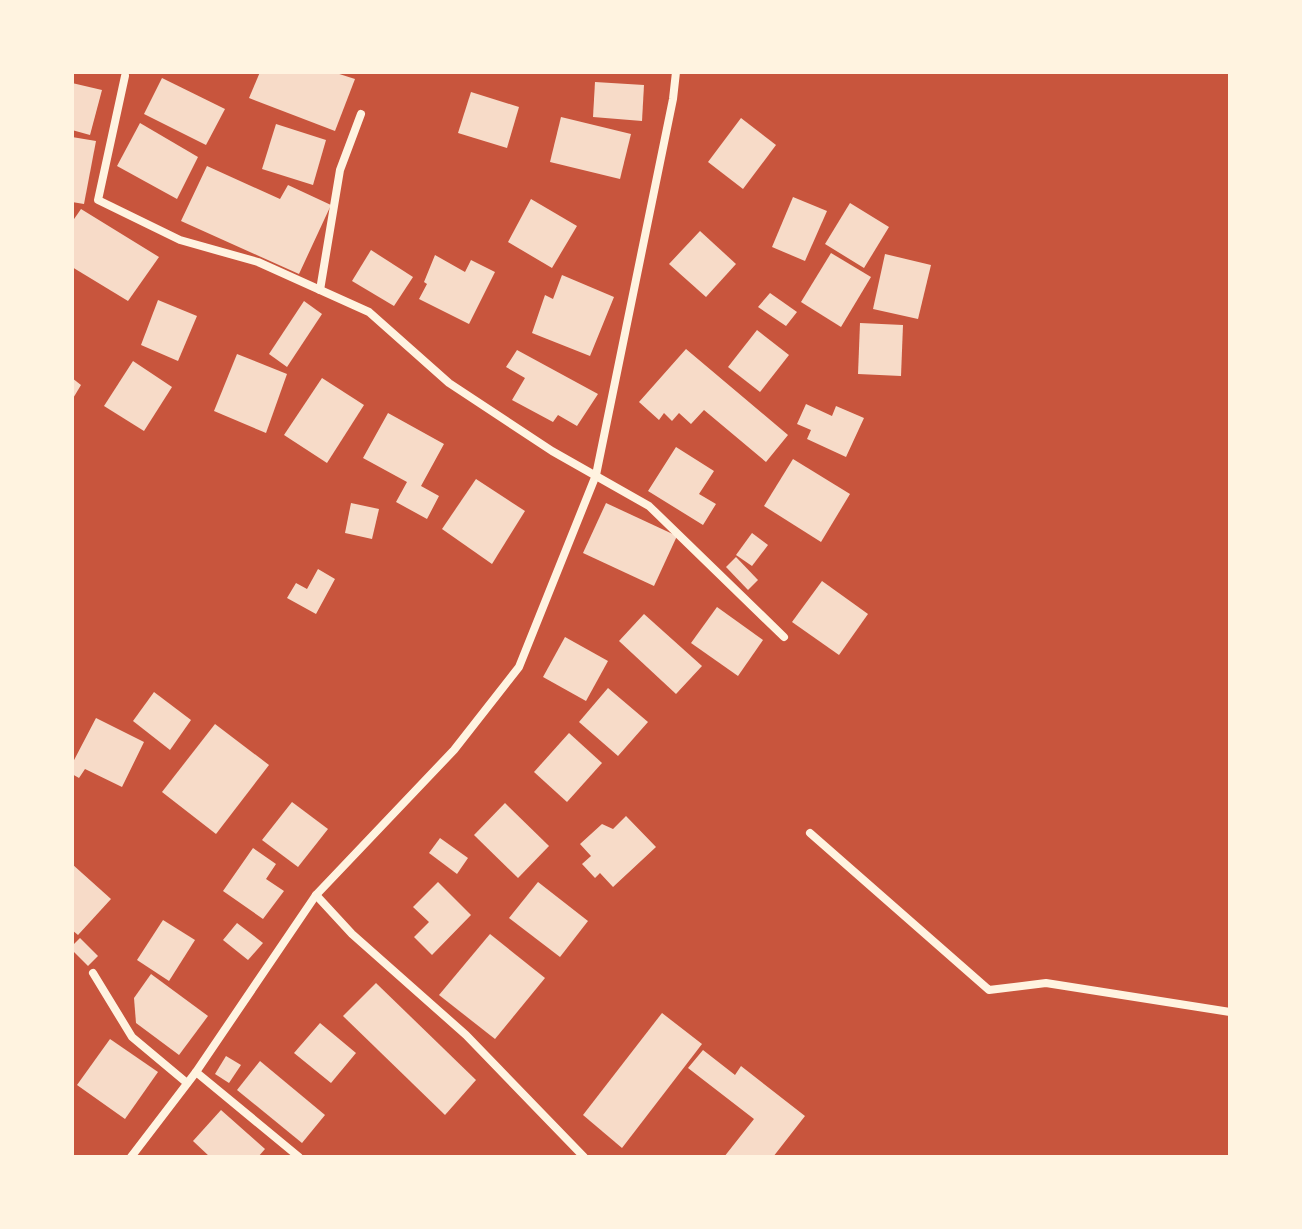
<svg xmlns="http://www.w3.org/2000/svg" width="1302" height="1229" font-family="'Playfair Display',serif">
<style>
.building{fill:#f7dbc8}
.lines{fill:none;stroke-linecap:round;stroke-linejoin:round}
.minor{stroke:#fff3e0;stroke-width:8}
</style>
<rect width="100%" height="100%" fill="#c8553d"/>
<g class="building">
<polygon points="260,72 333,72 355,79 335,131 249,98"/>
<polygon points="162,78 225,109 206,145 144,114"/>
<polygon points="595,82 644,85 642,121 593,117"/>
<polygon points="72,83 102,90 90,135 72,130"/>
<polygon points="471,92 519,107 507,148 458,133"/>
<polygon points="561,117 631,134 620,179 550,162"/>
<polygon points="741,118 776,145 743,189 708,162"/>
<polygon points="140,123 198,157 177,199 117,166"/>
<polygon points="276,124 326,140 313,185 262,169"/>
<polygon points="72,137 96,141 84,204 72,202"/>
<polygon points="207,166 280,199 288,185 331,205 299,274 181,221"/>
<polygon points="793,197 827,211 805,261 772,247"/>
<polygon points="531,199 577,226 552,268 508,242"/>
<polygon points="850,203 889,227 864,268 825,244"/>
<polygon points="81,209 159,257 128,301 72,267 72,222"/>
<polygon points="700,231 736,264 706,297 669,264"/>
<polygon points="371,250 413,277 394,306 352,281"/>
<polygon points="831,253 871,277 841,327 801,302"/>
<polygon points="885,254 931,265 918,319 873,309"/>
<polygon points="435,255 465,272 471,260 495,272 469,324 419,299 427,284 424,282"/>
<polygon points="562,275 614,297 590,356 532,333 545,295 553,299"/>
<polygon points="770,293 797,312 786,326 758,307"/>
<polygon points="158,300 197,316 178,361 141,345"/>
<polygon points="304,301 322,314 287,367 269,354"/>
<polygon points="860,323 903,325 901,376 858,374"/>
<polygon points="757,330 789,355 760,392 728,367"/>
<polygon points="686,349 788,435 766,462 704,410 691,424 679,413 672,421 664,413 659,420 639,402"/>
<polygon points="517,350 598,394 577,426 558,415 553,422 512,400 525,378 506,367"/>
<polygon points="237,354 287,374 266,433 214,411"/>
<polygon points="133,361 172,387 144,431 104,406"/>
<polygon points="72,378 81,385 72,400"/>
<polygon points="322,378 364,405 327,463 284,435"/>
<polygon points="806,404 832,416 836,406 864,418 846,457 807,439 811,430 797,424"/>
<polygon points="388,413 444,444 421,486 439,496 427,519 396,502 407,482 363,458"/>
<polygon points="676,447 714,471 699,494 716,504 703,525 648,491"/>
<polygon points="793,459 850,494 821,542 764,506"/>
<polygon points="476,479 525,511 492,564 442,529"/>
<polygon points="351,503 379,509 372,539 345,533"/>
<polygon points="606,503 677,536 654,586 583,553"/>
<polygon points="752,533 768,545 752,566 736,555"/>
<polygon points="736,557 758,580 748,590 726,567"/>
<polygon points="318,569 335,579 316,614 287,598 296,583 307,589"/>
<polygon points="822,581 868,614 839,655 792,622"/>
<polygon points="717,607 763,640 738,676 691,643"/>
<polygon points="644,614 702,666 676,694 619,641"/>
<polygon points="565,637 608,661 586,701 543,677"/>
<polygon points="608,688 648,722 618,756 579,722"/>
<polygon points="154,692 191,720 170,750 133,721"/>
<polygon points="96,718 144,742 122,787 85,769 79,778 72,774 72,764"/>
<polygon points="215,724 269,765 216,834 162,792"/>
<polygon points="569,733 602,763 567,802 534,772"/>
<polygon points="292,802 328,829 298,867 262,840"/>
<polygon points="505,803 549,846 518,878 474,835"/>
<polygon points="626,816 656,847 613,887 600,873 595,878 582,864 591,856 580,844 602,824 613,829"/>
<polygon points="440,838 468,858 457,874 429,853"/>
<polygon points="253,848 276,864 266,879 284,891 263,919 223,891"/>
<polygon points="72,864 111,899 78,935 72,930"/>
<polygon points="438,882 471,915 432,955 414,937 429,922 413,907"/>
<polygon points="538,882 588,921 560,957 509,918"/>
<polygon points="163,920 195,940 169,981 137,960"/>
<polygon points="237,923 263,943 248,960 223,940"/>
<polygon points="490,934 545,978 495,1039 439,995"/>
<polygon points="80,938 98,956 88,966 72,950 72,946"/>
<polygon points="151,974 208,1016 179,1055 136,1023 134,998"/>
<polygon points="376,983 476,1080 445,1115 343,1016"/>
<polygon points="662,1013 702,1044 622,1148 583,1115"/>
<polygon points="320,1023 356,1053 331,1083 294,1053"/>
<polygon points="110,1039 158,1072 125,1119 77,1085"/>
<polygon points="703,1050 735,1075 741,1066 805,1116 773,1157 724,1157 754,1119 688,1068"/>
<polygon points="226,1056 241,1065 229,1083 215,1074"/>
<polygon points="260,1061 325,1115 302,1143 237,1090"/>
<polygon points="221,1110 265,1149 258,1157 210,1157 193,1141"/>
</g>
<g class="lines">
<g class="minor">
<polyline points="125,76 98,200 180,240 258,262 369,312 449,383 552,451 649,506 784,637"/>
<polyline points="320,290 340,170 361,114"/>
<polyline points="810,833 989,990 1046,983 1230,1012"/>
<polyline points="316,895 352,934 466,1035 584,1157"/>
<polyline points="93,973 132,1037 187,1083"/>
<polyline points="196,1072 299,1157"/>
<polyline points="131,1157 196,1072 316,895 454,750 519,667 596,475 673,99 676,72"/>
</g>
</g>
<rect width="1302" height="1229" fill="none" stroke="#fff3e0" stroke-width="148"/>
</svg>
